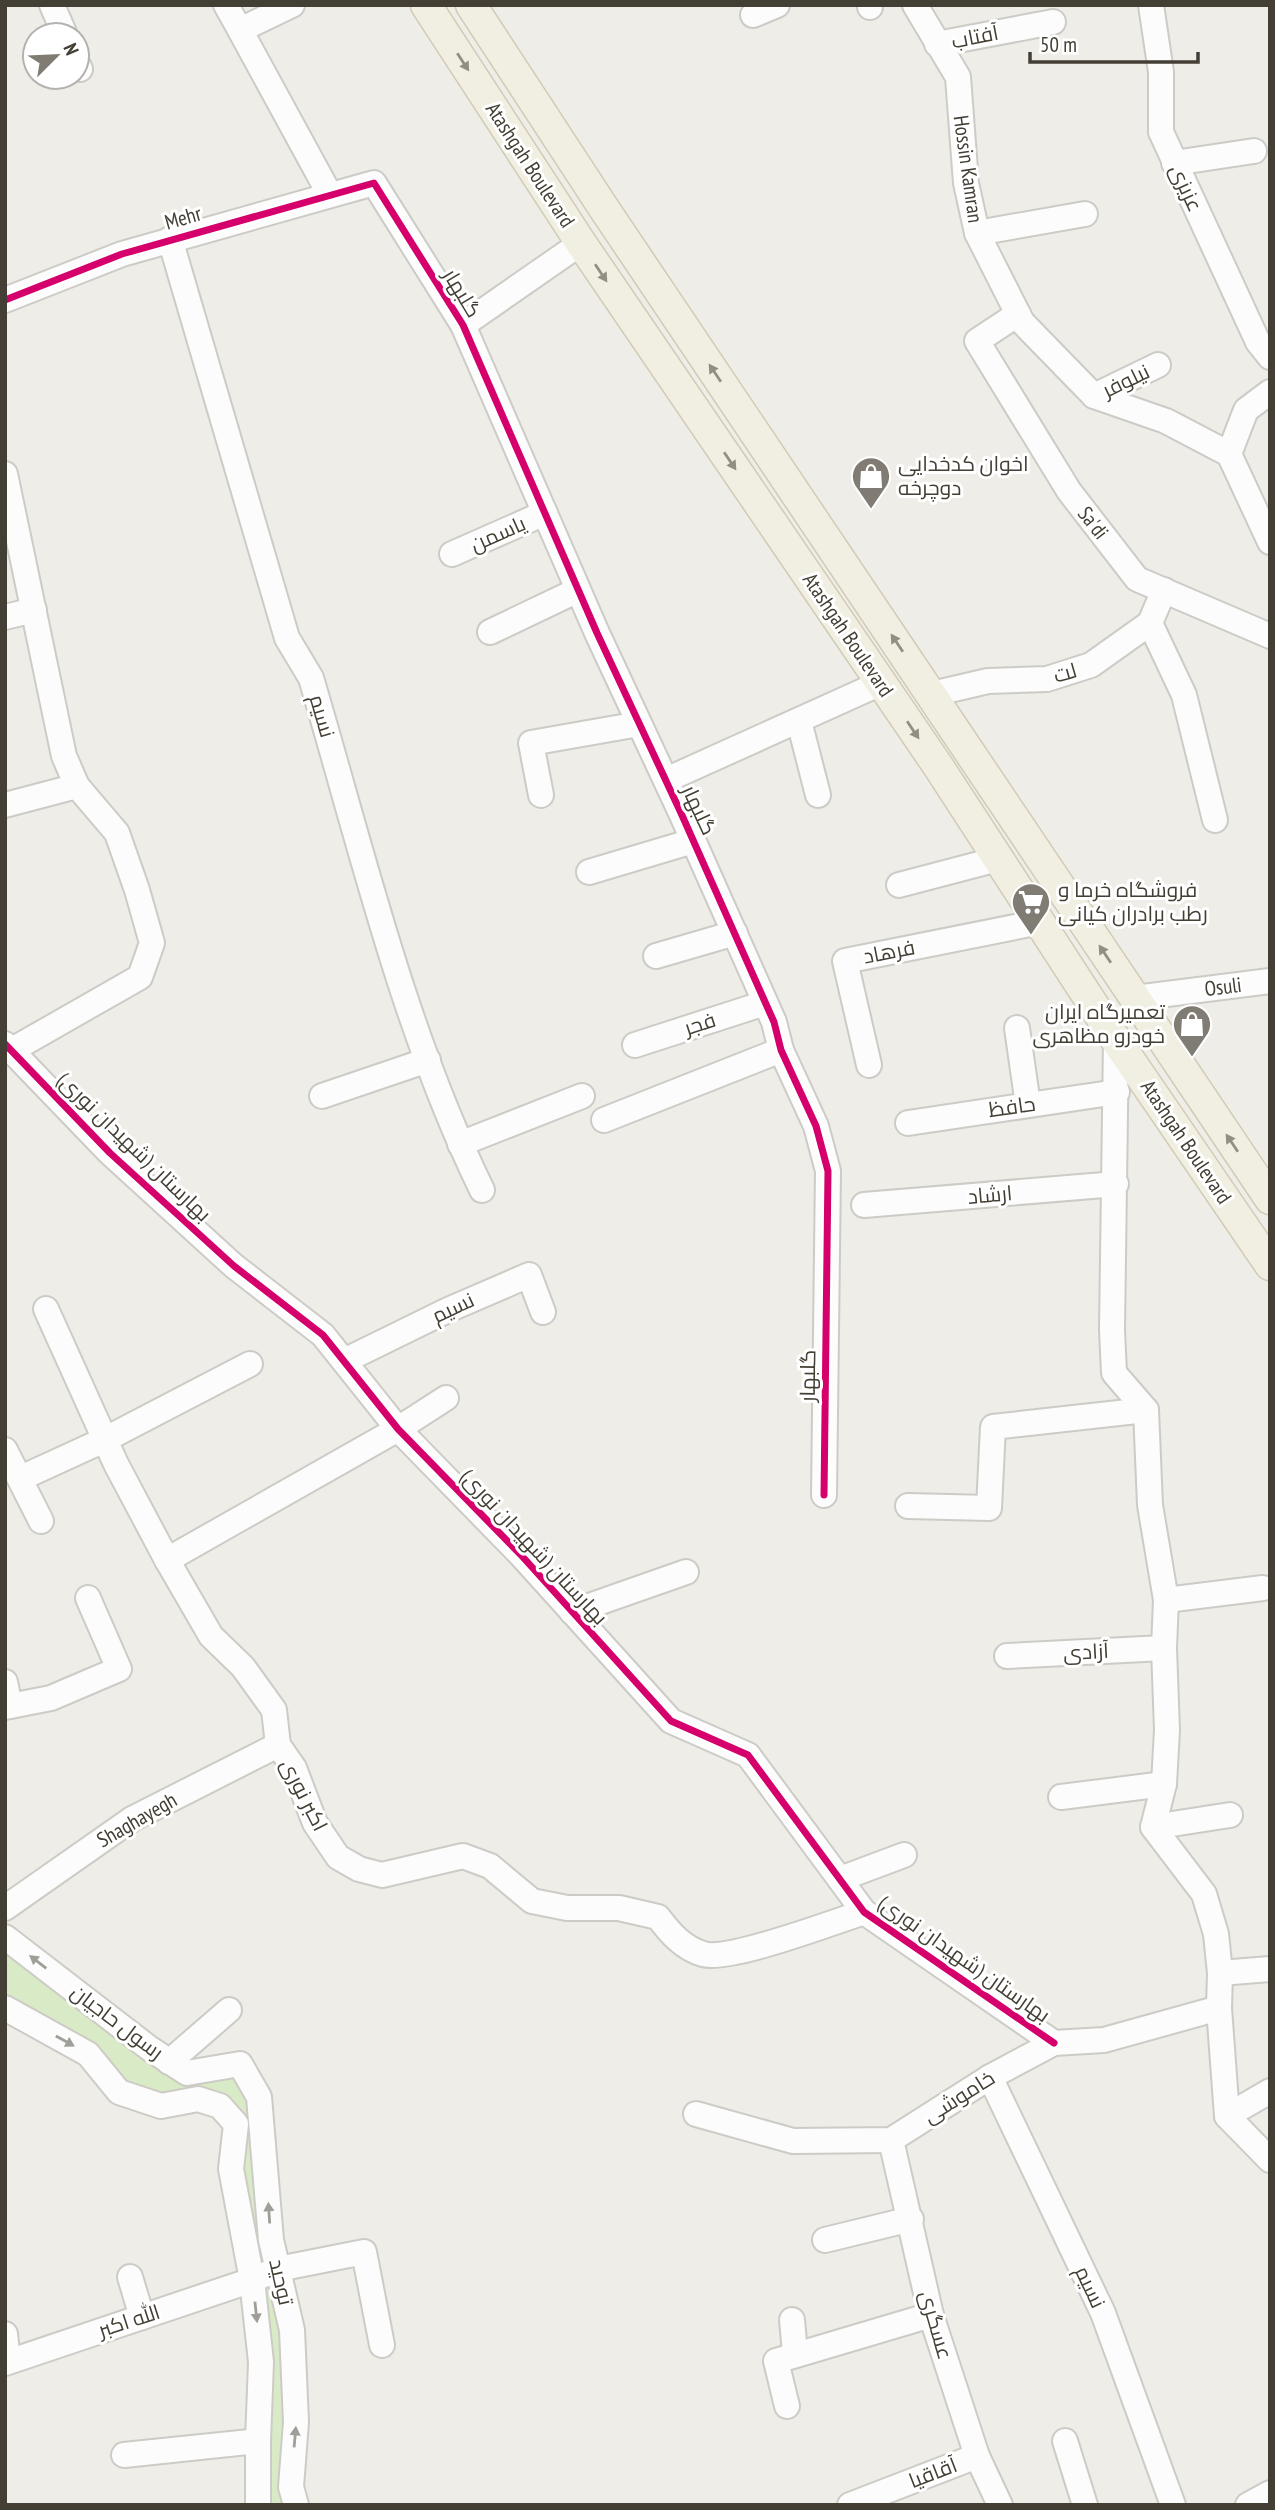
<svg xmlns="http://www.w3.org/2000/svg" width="1275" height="2510" font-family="'PT Sans Narrow',Cairo,sans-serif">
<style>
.green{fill:#d9eac7}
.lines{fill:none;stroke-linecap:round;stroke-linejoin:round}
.minor-casing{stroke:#cdcbc5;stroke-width:28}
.major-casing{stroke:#d1cbb5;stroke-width:33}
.minor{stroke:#fcfcfc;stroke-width:24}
.major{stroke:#f1eee2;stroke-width:30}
.cycleway-casing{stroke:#fff;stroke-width:11}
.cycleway{stroke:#d6006c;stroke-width:7}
.oneway{fill:#928e82}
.oneway2{fill:#a09e98}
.labels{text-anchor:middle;stroke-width:6;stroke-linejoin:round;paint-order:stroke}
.street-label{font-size:21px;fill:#443f34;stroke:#fff}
.poi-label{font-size:21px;fill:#443f34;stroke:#fff;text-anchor:start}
</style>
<rect width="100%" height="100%" fill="#eeede8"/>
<polygon class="green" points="5,1943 163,2062 240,2072 252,2099 287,2317 294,2505 262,2505 235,2168 239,2125 213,2097 161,2103 120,2088 5,2003"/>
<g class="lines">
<g class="minor-casing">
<g id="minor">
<polyline points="52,5 65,35"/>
<polyline points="226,5 240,30 292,5"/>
<polyline points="870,5 870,7"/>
<polyline points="915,5 958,77 966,183 977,233 1022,322 1094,396 1166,421 1229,454 1270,542"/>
<polyline points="1151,5 1161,72 1161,132 1258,342 1270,357"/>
<polyline points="753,15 777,5"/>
<polyline points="240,30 330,195"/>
<polyline points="937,44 1053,22"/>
<polyline points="77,63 80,69"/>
<polyline points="1174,163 1254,151"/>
<polyline points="977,233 1085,214"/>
<path d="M170,239L287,638L311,678C362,850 403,1028 482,1190"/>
<polyline points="5,300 122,254 374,183 463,325 597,633 681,813 774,1022 781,1050 816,1126 828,1171 824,1495"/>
<polyline points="1018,314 977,341 1069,491 1137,579 1270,636"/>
<polyline points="463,325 581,243"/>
<polyline points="1094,396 1158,365"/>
<polyline points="1229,454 1246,410 1270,392"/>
<polyline points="5,474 64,756 77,786 117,833 137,890 152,943 140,977 12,1050"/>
<polyline points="452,554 545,513"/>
<polyline points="5,617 34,610"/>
<polyline points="1150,623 1184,695 1215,820"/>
<polyline points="490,632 578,590"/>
<polyline points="932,694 988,681 1047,679 1091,665 1150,623 1164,590"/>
<polyline points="799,721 818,795"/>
<polyline points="666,780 881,683"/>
<polyline points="541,795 531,743 639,724"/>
<polyline points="5,805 77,786"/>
<polyline points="589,872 693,841"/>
<polyline points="899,885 998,859"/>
<polyline points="656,956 735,933"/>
<polyline points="1135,998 1270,981"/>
<polyline points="1017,1028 1028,1105"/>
<polyline points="1116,1040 1112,1330 1114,1373 1146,1410 1150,1505 1166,1600 1164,1648 1167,1730 1164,1784 1153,1827 1204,1894 1216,1934 1220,1973 1219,2008 1227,2116 1270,2160"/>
<polyline points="5,1044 110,1153 234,1266 323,1335 398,1429 521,1555 671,1721 748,1755 864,1912 1054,2043"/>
<polyline points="635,1045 765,1003"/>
<polyline points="869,1065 845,961 1040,922"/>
<polyline points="322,1096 428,1060"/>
<polyline points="604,1120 781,1050"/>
<polyline points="908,1123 1117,1092"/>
<polyline points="460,1144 582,1096"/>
<polyline points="864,1205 1116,1184"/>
<path d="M46,1309L116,1464L167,1560L211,1636L243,1667L274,1710L278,1745L294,1768L315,1823L338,1857L359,1869L382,1875L463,1856L490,1866L532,1901L567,1908H619L658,1917C670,1933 683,1948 703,1954C728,1962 834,1922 864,1912"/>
<polyline points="344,1361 448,1310 529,1275 543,1312"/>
<polyline points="5,1450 41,1521"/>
<polyline points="21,1478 104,1440 250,1364"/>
<polyline points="908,1506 989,1508 993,1427 1146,1410"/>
<polyline points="167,1560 398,1429 446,1398"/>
<polyline points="1166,1600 1263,1588"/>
<polyline points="572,1612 686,1572"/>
<polyline points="1007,1656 1164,1648"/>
<polyline points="5,1682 10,1706"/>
<polyline points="5,1707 51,1698 119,1669 88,1598"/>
<polyline points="1061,1797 1164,1784"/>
<polyline points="1153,1827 1230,1815"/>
<polyline points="840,1879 904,1855"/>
<polyline points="5,1908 132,1819 278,1745"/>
<polyline points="5,1937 149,2048 187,2073 240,2064 259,2097 271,2240 292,2330 296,2422 291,2487 296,2505"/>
<polyline points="1220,1973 1270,1969"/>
<polyline points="5,2008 88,2054 119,2092 161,2106 198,2099 220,2106 236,2124 231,2169 252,2280 261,2362 258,2441 258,2505"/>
<polyline points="169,2062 229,2010"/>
<polyline points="990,2077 1103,2313 1173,2505"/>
<polyline points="696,2114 793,2141 891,2140 990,2077 1054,2043 1104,2040 1219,2008"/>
<polyline points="1227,2116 1270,2091"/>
<polyline points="891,2140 931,2315 977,2456 1000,2505"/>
<polyline points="825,2240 911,2219"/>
<polyline points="130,2277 142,2317"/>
<polyline points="792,2320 795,2353"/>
<polyline points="5,2334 8,2361"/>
<polyline points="5,2363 252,2280 278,2269 364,2252 382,2345"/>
<polyline points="787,2406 776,2361 931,2315"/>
<polyline points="1065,2441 1085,2505"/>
<polyline points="124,2455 258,2441"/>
<polyline points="850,2505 977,2456"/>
<polyline points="1248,2505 1270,2493"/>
</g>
</g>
<g class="major-casing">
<g id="major">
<polyline points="426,5 581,243 938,766 1116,1040 1270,1265"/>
<polyline points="471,5 605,210 1270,1199"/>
</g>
</g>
<use href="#minor" class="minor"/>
<use href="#major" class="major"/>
<g class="cycleway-casing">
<g id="cycleway">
<polyline points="5,300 122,254 374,183 463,325 597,633 681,813 774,1022 781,1050 816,1126 828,1171 824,1495"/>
<polyline points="5,1044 110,1153 234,1266 323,1335 398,1429 521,1555 671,1721 748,1755 864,1912 1054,2043"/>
</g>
</g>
<use href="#cycleway" class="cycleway"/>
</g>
<defs><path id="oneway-solid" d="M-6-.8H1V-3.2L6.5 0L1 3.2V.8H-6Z" transform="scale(1.75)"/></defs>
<g class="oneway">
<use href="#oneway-solid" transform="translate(463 62) rotate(57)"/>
<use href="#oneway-solid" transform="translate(601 273) rotate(56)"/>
<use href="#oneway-solid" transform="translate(715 373) rotate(-124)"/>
<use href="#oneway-solid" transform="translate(730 461) rotate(56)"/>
<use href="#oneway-solid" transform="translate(897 643) rotate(-124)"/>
<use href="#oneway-solid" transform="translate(913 730) rotate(56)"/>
<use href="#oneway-solid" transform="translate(1105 954) rotate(-124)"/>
<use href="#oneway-solid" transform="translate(1232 1143) rotate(-124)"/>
</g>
<g class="oneway2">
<use href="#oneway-solid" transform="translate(38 1962) rotate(-142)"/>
<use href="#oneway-solid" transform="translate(65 2041) rotate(29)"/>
<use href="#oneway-solid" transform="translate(269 2213) rotate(-94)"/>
<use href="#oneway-solid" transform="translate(256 2312) rotate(84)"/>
<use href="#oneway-solid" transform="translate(295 2437) rotate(-85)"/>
</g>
<defs>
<g id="shop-pin" transform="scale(2.0125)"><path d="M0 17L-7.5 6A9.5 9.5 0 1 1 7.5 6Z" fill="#807c73" stroke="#fff"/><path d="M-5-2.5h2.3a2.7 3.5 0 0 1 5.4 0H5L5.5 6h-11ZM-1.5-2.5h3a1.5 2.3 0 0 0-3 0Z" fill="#fff"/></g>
<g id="supermarket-pin" transform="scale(2.0125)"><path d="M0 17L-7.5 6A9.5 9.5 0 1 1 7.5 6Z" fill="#807c73" stroke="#fff"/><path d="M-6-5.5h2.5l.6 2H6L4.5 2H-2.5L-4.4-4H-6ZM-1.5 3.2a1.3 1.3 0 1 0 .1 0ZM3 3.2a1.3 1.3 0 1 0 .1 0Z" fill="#fff"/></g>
</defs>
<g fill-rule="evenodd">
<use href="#shop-pin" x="871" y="476"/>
<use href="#supermarket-pin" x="1031" y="902"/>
<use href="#shop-pin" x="1192" y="1024"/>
</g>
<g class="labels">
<g class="street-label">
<text transform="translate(975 37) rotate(-11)" y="7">آفتاب</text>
<text transform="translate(530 165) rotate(57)" y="7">Atashgah Boulevard</text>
<text transform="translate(968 169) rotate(82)" y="7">Hossin Kamran</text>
<text transform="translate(1186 188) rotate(65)" y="7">عزیزی</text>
<text transform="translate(183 218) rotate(-16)" y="7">Mehr</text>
<text transform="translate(462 293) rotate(59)" y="7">گلبهار</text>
<text transform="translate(1126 381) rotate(-26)" y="7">نیلوفر</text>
<text transform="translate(1093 523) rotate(52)" y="7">Sa'di</text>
<text transform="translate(498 534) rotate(-24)" y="7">یاسمن</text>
<text transform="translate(848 635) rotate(56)" y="7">Atashgah Boulevard</text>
<text transform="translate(1065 673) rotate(-16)" y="7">لت</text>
<text transform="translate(322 716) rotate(74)" y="7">نسیم</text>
<text transform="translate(699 810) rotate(65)" y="7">گلبهار</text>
<text transform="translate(889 952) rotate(-11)" y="7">فرهاد</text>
<text transform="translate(1223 987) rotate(-7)" y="7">Osuli</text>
<text transform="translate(700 1024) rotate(-18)" y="7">فجر</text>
<text transform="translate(1012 1107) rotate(-8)" y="7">حافظ</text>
<text transform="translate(1186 1142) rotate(56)" y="7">Atashgah Boulevard</text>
<text transform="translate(134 1147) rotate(44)" y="7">بهارستان (شهیدان نوری)</text>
<text transform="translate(990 1195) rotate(-5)" y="7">ارشاد</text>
<text transform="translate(453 1308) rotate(-25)" y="7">نسیم</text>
<text transform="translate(808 1376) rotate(-89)" y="7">گلبهار</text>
<text transform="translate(534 1547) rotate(47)" y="7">بهارستان (شهیدان نوری)</text>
<text transform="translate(1086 1652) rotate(-3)" y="7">آزادی</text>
<text transform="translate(304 1795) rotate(63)" y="7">اکبر نوری</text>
<text transform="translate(137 1820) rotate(-30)" y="7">Shaghayegh</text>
<text transform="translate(964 1959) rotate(35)" y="7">بهارستان (شهیدان نوری)</text>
<text transform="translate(117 2022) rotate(37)" y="7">رسول حاجیان</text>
<text transform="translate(959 2097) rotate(-32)" y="7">خاموشی</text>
<text transform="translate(281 2282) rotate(77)" y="7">توحید</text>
<text transform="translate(1090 2287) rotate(65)" y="7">نسیم</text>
<text transform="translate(129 2321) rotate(-18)" y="7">الله اکبر</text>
<text transform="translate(936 2325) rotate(74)" y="7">عسگری</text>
<text transform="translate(933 2473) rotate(-21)" y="7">آقاقیا</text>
</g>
<g class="poi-label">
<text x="898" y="471">اخوان کدخدایی<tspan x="898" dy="24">دوچرخه</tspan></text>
<text x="1058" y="897">فروشگاه خرما و<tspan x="1058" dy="24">رطب برادران کیانی</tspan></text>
<text x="1165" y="1019" text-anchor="end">تعمیرگاه ایران<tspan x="1165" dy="24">خودرو مظاهری</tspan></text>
</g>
</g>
<rect width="1275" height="2510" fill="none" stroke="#443f34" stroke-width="14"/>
<g transform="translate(56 56) rotate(66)"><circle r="33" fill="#ffffff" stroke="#b4b2ae" stroke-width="2"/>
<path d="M0-5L12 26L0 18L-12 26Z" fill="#807c73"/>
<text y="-10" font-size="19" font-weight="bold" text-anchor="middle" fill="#443f34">N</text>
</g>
<path d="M1030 52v10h168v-10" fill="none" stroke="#443f34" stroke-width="3.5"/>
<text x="1040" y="52" font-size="21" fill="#443f34" stroke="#ffffff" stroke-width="5" paint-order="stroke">50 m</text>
</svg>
